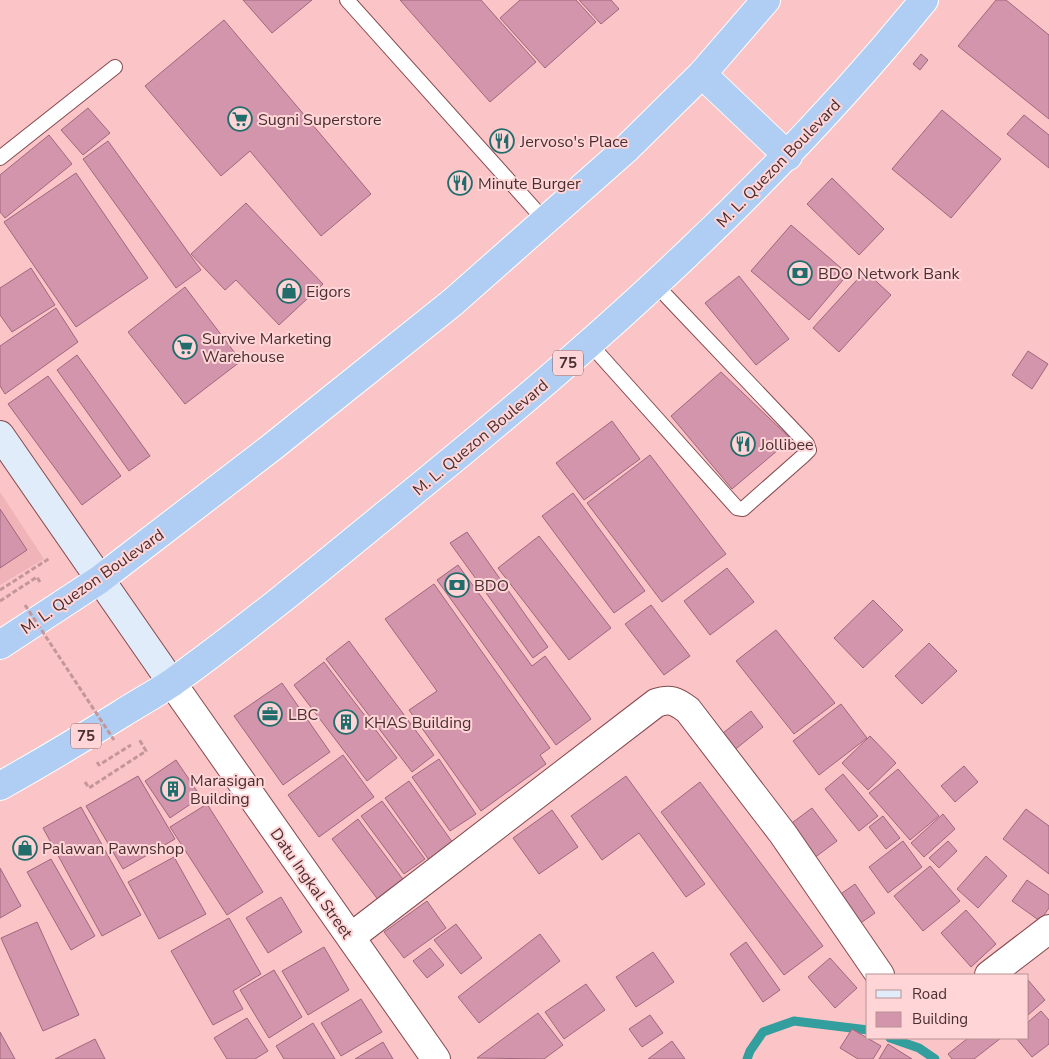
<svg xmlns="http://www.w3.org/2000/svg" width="1049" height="1059" font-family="'Nunito Sans',sans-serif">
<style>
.built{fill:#f0b4b8}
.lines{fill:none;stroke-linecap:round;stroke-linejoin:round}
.stream{stroke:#329e9d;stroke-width:9}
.building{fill:#d295ac;stroke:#a0677d}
.service-casing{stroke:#844a4f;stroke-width:16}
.minor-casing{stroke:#844a4f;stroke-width:30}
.tertiary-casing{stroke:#844a4f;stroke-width:30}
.secondary-casing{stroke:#844a4f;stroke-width:30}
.trunk-casing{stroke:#fff;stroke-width:30}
.path{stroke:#c59699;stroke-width:3;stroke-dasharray:5 2.5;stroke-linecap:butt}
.service{stroke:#fff;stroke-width:14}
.minor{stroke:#fff;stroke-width:28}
.tertiary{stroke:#fff;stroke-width:28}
.secondary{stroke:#e1ecfa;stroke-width:28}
.trunk{stroke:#b0cef3;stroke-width:28}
.path-bridge{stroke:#c59699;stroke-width:3;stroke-dasharray:5 2.5;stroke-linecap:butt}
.labels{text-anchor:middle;stroke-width:4;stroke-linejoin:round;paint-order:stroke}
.shield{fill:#ffd5d7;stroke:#806163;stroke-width:1}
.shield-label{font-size:15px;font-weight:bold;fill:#4a2f31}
.poi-label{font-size:16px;fill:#4a2f31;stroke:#ffd5d7;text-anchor:start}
.street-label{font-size:16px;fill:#4a2f31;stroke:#ffd5d7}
</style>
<rect width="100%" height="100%" fill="#fbc4c7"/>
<polygon class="built" points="0,492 44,559 0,585"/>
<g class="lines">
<g class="stream">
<polyline points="890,1038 919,1048 935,1059"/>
<polyline points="747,1059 750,1051 763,1032 794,1021 868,1030"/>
</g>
</g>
<g class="building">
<polygon points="243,0 312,0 272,33"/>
<polygon points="400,0 481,0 536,62 490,102"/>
<polygon points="520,0 576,0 596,22 545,68 500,18"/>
<polygon points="579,0 611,0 619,9 601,24"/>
<polygon points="996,0 1006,0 1049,35 1049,119 958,46"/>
<polygon points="224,20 371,194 321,236 250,151 221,176 145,86"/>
<polygon points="921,54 928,60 920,70 913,64"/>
<polygon points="88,108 110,133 83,155 61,130"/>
<polygon points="942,110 1001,159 951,218 892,169"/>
<polygon points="1024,115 1049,135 1049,168 1007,134"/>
<polygon points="49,135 72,164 5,218 0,212 0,175"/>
<polygon points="108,141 201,270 176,288 83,159"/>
<polygon points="76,173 148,278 76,327 4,222"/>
<polygon points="458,177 465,182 461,189 453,184"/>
<polygon points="832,178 884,229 859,255 807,204"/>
<polygon points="246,203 323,284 279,325 236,280 225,290 191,254"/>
<polygon points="791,225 848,274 809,320 751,271"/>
<polygon points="31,268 55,305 12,332 0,315 0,288"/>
<polygon points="865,271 891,295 839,352 813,328"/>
<polygon points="739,276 789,339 756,365 705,303"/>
<polygon points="185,287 241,361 185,404 128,332"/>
<polygon points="56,308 78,342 5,394 0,386 0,346"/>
<polygon points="1028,351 1048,364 1032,389 1012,375"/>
<polygon points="77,355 150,456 129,471 57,370"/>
<polygon points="721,372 791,439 732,489 671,416"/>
<polygon points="48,376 121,476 82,505 8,404"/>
<polygon points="612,421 640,459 584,500 556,463"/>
<polygon points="650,455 726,554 662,602 587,503"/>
<polygon points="573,493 645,591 614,613 542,516"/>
<polygon points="0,509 27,550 0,568"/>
<polygon points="467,532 548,647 533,658 450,543"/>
<polygon points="539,536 611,628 569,660 498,568"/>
<polygon points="458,565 532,666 545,656 591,719 556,745 437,580"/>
<polygon points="727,568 754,602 710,635 684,601"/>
<polygon points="434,584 550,748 540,755 546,764 481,811 409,710 437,691 385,619"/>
<polygon points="873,600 903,630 863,668 834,638"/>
<polygon points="651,605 690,656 664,675 625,624"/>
<polygon points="776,630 835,703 794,734 736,661"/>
<polygon points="349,641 434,755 412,772 326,659"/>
<polygon points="929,643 957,671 922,704 895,676"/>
<polygon points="324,662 397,758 367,781 294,685"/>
<polygon points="282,683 330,752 283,785 234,716"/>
<polygon points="841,704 867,738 819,775 793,741"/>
<polygon points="751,711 763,727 727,756 714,740"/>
<polygon points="870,736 896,763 868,790 842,763"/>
<polygon points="343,755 374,797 319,837 288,795"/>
<polygon points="439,759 476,814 450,831 412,777"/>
<polygon points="176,760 201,797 170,818 145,781"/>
<polygon points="964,766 978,782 955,802 941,786"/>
<polygon points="898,769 939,816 910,840 869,793"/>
<polygon points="843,774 878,816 859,831 825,789"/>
<polygon points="138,776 175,839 123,869 86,806"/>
<polygon points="626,776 705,884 686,897 639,833 602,860 571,816"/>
<polygon points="409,781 453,843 429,860 385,798"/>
<polygon points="700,782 823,946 784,975 661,812"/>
<polygon points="382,801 425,859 404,874 361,816"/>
<polygon points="207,804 263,892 227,915 170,827"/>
<polygon points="81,807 141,915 102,936 43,828"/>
<polygon points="812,808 837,841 806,864 781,831"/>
<polygon points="1026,809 1049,826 1049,874 1003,839"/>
<polygon points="552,810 578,847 539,874 513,838"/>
<polygon points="943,814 955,829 924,857 911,843"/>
<polygon points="883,816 900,838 886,849 869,827"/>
<polygon points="358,819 405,882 379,901 332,839"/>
<polygon points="903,841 922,867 888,893 869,867"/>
<polygon points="948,841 957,851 939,868 929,858"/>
<polygon points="986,856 1007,876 978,908 957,889"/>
<polygon points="174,857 206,914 159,939 128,882"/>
<polygon points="51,859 95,936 71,950 27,872"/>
<polygon points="930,866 960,901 923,931 894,896"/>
<polygon points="0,868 21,906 0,918"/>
<polygon points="1027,880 1049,895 1049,908 1040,921 1012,901"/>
<polygon points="855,884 875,913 852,929 832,900"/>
<polygon points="281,897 302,932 268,953 246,918"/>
<polygon points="427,901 446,928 404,958 384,932"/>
<polygon points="966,910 996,944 971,967 941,933"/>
<polygon points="229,918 261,974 233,991 243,1009 213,1025 171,951"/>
<polygon points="37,922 79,1015 43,1031 1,938"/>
<polygon points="456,924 482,958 461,974 434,940"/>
<polygon points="540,934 560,961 479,1023 458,997"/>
<polygon points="746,942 780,990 763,1002 730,954"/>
<polygon points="324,947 349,990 308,1015 282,971"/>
<polygon points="430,948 444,965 427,978 413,961"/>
<polygon points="653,952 674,982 636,1007 616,977"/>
<polygon points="830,958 857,988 835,1008 808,977"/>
<polygon points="274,970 302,1017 269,1038 240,990"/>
<polygon points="1028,980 1045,1000 1028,1015"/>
<polygon points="586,984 605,1010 564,1039 545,1012"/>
<polygon points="361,999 382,1032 341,1056 321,1023"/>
<polygon points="1041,1011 1049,1020 1049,1044 1032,1057 1016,1038 1028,1038 1028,1022"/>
<polygon points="538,1013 563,1045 544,1059 477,1058"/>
<polygon points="650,1015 663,1033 642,1047 629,1029"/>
<polygon points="247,1018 268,1051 255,1059 227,1059 214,1038"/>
<polygon points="313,1023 335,1059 284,1059 276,1046"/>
<polygon points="852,1029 881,1046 873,1059 858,1059 840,1048"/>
<polygon points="0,1032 15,1059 0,1059"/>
<polygon points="968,1038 1001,1038 974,1059 952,1059 948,1054"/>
<polygon points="95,1039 105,1059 55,1059"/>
<polygon points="672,1041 685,1059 648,1059"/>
<polygon points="383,1042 393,1059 355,1059"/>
<polygon points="888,1044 912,1059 879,1059"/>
</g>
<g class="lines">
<g class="service-casing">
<g id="service">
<polyline points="347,0 546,222"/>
<polyline points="0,158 115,67"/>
<polyline points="590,344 737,508 743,509 803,456 809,450 807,444 654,283"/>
</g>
</g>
<g class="minor-casing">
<g id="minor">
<path d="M351,937L656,703C670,698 676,701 688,710L783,834L880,975"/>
<polyline points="989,975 1049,929"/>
</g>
</g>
<g class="tertiary-casing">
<polyline id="tertiary" points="172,683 436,1059"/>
</g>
<g class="secondary-casing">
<polyline id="secondary" points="0,435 172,683"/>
</g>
<g class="trunk-casing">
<g id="trunk">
<polyline points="702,74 788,156"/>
<polyline points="0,645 99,580 272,447 453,302 626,149 702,74 766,0"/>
<path d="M0,786C41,763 81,739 121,714C138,703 157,693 173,682C259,620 341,551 423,484C604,337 777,181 924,0"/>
</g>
</g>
<g class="path">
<polyline points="0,590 50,558"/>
<polyline points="0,601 37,577 41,584"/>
<polyline points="97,762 99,765 131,745"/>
<polyline points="85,782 89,788 146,751 139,739"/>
</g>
<use href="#service" class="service"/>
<use href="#minor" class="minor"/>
<use href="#tertiary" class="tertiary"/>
<use href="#secondary" class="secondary"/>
<use href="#trunk" class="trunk"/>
<polyline class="path-bridge" points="25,605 114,740"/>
</g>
<defs>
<g id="supermarket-ring" transform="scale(1.25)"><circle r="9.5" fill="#ffd5d7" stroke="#216d6c" stroke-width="1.5"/><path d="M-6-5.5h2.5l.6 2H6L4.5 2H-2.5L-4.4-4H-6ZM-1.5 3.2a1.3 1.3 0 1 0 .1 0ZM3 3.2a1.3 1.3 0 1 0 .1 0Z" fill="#216d6c"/></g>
<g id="restaurant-ring" transform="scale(1.25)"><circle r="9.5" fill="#ffd5d7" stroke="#216d6c" stroke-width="1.5"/><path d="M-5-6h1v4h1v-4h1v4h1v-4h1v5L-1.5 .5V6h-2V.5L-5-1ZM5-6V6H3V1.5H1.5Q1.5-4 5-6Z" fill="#216d6c"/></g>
<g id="bank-ring" transform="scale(1.25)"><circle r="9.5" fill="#ffd5d7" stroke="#216d6c" stroke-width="1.5"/><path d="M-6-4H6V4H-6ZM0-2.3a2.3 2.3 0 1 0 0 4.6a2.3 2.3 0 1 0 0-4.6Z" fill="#216d6c"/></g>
<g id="shop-ring" transform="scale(1.25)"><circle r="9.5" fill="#ffd5d7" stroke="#216d6c" stroke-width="1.5"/><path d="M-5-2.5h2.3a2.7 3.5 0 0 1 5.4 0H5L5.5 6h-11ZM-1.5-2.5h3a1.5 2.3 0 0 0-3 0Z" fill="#216d6c"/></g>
<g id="office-ring" transform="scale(1.25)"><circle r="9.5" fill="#ffd5d7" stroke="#216d6c" stroke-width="1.5"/><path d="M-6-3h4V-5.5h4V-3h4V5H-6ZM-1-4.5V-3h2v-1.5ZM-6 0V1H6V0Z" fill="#216d6c"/></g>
<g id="building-ring" transform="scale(1.25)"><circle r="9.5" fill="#ffd5d7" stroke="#216d6c" stroke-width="1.5"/><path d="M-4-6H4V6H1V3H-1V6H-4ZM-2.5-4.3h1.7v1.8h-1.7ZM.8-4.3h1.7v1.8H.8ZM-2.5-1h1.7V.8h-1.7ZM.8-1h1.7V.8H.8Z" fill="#216d6c"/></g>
</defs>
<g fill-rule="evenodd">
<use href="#supermarket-ring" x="240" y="119"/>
<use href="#restaurant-ring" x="502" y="141"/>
<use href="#restaurant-ring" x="460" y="183"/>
<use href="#bank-ring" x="800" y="273"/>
<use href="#shop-ring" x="289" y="291"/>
<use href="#supermarket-ring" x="185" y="347"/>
<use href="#restaurant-ring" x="743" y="444"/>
<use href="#bank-ring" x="457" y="585"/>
<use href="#office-ring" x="270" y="714"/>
<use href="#building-ring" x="346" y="722"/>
<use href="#building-ring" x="173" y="789"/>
<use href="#shop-ring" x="25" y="848"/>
</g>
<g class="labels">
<g class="shield">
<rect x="553" y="350.5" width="30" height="25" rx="4"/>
<rect x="71" y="723.5" width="30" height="25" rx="4"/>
</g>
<g class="shield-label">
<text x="568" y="368">75</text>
<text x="86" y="741">75</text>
</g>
<g class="poi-label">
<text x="258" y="125">Sugni Superstore</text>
<text x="520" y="147">Jervoso's Place</text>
<text x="478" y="189">Minute Burger</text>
<text x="818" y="279">BDO Network Bank</text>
<text x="306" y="297">Eigors</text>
<text x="202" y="344">Survive Marketing<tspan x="202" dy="18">Warehouse</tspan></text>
<text x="760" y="450">Jollibee</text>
<text x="474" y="591">BDO</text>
<text x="288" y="720">LBC</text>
<text x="364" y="728">KHAS Building</text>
<text x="190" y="786">Marasigan<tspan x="190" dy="18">Building</tspan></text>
<text x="42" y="854">Palawan Pawnshop</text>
</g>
<g class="street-label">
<text transform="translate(778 163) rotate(-46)" y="6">M. L. Quezon Boulevard</text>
<text transform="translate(480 437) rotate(-40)" y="6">M. L. Quezon Boulevard</text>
<text transform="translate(92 581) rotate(-35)" y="6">M. L. Quezon Boulevard</text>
<text transform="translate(312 883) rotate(55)" y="6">Datu Ingkal Street</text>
</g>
</g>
<rect x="866" y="974" width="162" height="65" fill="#ffd5d7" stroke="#b79395"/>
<rect x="876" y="990" width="25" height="8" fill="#e1ecfa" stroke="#b79395"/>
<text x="912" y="999" font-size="15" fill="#4a2f31">Road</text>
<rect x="876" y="1012" width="25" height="15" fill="#d295ac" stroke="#b79395"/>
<text x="912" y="1024" font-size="15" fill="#4a2f31">Building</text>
</svg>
